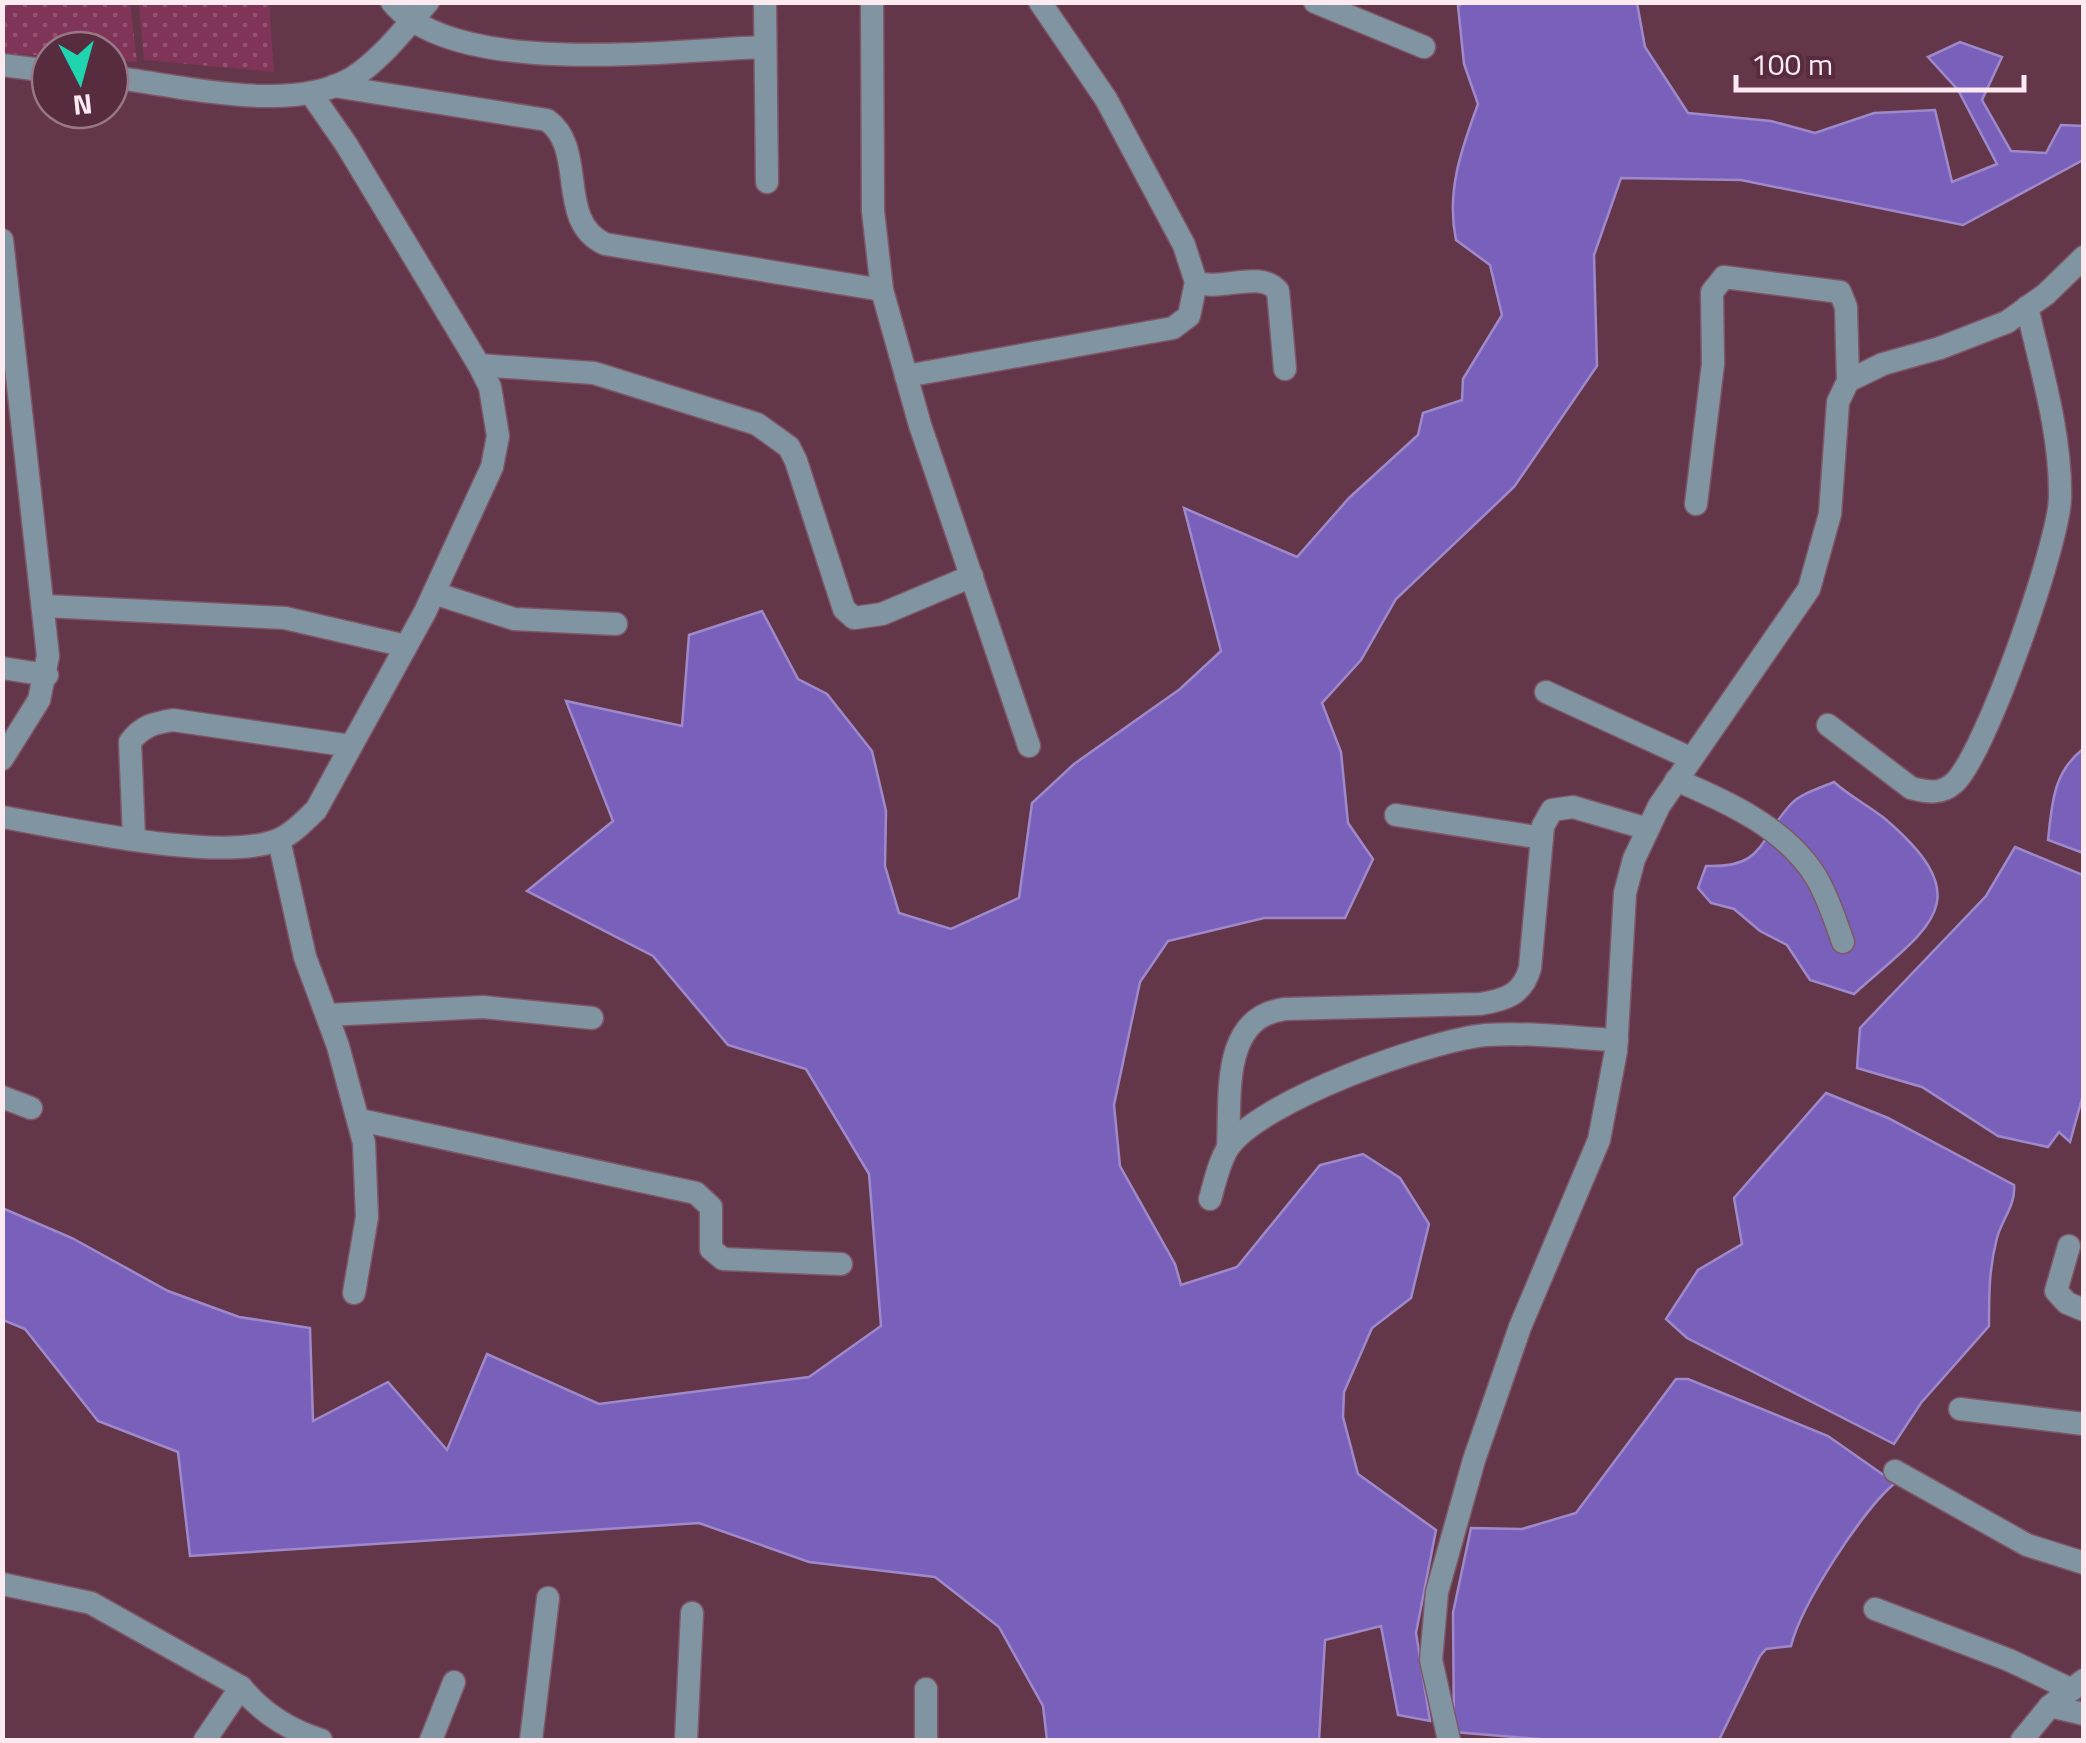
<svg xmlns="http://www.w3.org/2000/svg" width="2086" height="1743" font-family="'Titillium Web',sans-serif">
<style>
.park{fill:url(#park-dots)}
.water{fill:#7960bb;stroke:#a089cb;stroke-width:2.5}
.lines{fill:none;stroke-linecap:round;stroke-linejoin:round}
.minor-casing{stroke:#7e5767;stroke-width:25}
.minor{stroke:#8095a1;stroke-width:22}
</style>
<defs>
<pattern id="park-dots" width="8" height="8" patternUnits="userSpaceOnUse" patternTransform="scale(2.5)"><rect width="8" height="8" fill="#803457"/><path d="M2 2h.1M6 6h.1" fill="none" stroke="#93526f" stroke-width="1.8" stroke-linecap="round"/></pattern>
</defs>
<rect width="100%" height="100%" fill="#633749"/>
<g class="park">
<polygon points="2,3 130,3 137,62 110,60 110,50 50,50 50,56 3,53"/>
<polygon points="139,3 269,3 274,72 144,60"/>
</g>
<g class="water">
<path d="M1464,3H1637L1645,47L1688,113L1771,121L1815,133L1874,113L1935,110L1952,182L1997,164L1958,90L1928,57L1960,42L2002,57L1982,100L2011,151L2046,153L2061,125L2083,126V160L1963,225L1741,180L1621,178L1594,255L1597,366L1514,487L1396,599L1361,660L1322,703L1341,752L1348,823L1373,859L1345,918H1264L1168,941L1140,982L1114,1105L1120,1166L1175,1264L1181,1285L1237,1267L1320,1165L1363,1154L1400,1178L1429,1224L1411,1298L1372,1328L1344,1392L1343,1417L1358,1474L1436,1530L1416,1633L1430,1721L1398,1715L1381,1626L1325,1640L1319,1740H1047L1043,1706L999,1627L935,1577L809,1562L699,1523L190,1556L178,1452L98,1421L25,1329L3,1320L2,1208L72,1238L168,1291L239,1317L310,1328L313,1421L388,1382L447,1450L487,1354L599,1404L809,1377L881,1326L869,1174L806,1069L728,1045L653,956L527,891L613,821L566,701L682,726L689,635L762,611L798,679L827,694L872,751L886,811L885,866L899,913L951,929L1019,898L1032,803L1074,764L1180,689L1221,651L1184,508L1297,557L1349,498L1418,435L1423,413L1462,400L1463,379L1502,315L1490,265L1456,240C1446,192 1461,150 1478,104L1464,64L1458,6Z"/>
<path d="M2083,749V853L2048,840C2052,804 2053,772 2083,749Z"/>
<path d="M1834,782C1849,796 1868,805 1884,818C1983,902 1928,927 1854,994L1810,980L1787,945L1760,931L1734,909L1711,903L1698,888L1706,866C1765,868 1757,841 1791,804C1800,794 1820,788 1834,782Z"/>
<polygon points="2015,847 2083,875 2083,1095 2070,1142 2059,1132 2048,1147 1998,1136 1922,1087 1857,1068 1860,1028 1986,896"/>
<path d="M1826,1093L1888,1118L2014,1185C2016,1205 2002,1219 1997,1238C1989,1268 1989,1295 1989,1326L1921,1403L1894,1444L1687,1338L1666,1319L1698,1270L1742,1244L1734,1198Z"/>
<path d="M1676,1379H1688L1828,1436L1895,1483C1863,1509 1801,1605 1791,1646L1766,1649L1760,1656L1719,1740H1551L1454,1732L1453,1613L1471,1528L1522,1529L1576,1513Z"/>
</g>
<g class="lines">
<g class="minor-casing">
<g id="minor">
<path d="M392,2C454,79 672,50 765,47"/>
<polyline points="765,2 767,182"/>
<polyline points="872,2 873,211 882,290 920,425 1029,746"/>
<path d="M1040,2L1106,99L1184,245L1196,282C1221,292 1260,269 1278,291L1285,369"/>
<polyline points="1315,2 1424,47"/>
<polyline points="2,65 50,71"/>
<path d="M110,77C180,85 290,115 352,78C381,60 405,28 428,2"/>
<path d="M334,86L547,120C588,149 555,221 605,244L882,290"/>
<polyline points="2,240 48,656 39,700 2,759"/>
<polyline points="479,365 594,373 757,424 789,447 796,461 844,609 854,618 882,614 972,576"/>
<polyline points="906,376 1173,328 1189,316 1196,282"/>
<polyline points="1696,504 1713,364 1712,292 1724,277 1840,292 1846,307 1848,381"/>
<polyline points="434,593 514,619 616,624"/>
<polyline points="45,606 285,618 406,646"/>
<polyline points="2,668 47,675"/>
<polyline points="1546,692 1690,758"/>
<path d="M1828,725L1911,788C1927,792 1941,795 1954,783C1985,756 2060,541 2060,497C2061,433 2041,369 2027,307"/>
<path d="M1676,780C1726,801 1786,828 1816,877C1828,897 1835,920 1843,942"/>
<polyline points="1396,815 1542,838"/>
<path d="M2,817C67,828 223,864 280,839C294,833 305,820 316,810L425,612L492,467L498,436L490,387L479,365L346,144L312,95"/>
<path d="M134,837L130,742C142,726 154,723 173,720L351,746"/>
<polyline points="279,840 305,957 338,1046 364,1143 367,1217 354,1293"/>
<polyline points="328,1015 483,1007 592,1018"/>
<polyline points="2,1097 31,1108"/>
<polyline points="360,1120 696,1193 711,1207 711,1249 723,1259 841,1264"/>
<path d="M1228,1147C1231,1097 1220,1017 1285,1009L1480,1004C1506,1000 1523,994 1530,968L1543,826L1552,810L1573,807L1648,829"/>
<path d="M1210,1199C1215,1182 1219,1162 1228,1148C1259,1101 1430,1040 1486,1035C1529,1032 1574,1038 1617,1040"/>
<polyline points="2069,1246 2056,1291 2067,1303 2084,1310"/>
<polyline points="1960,1409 2084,1424"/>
<polyline points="1895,1471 2027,1545 2084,1563"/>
<polyline points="2,1584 91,1603 241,1687 205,1740"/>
<polyline points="1875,1609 2009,1660 2072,1690"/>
<path d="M241,1687C262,1713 289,1730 321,1740"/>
<polyline points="926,1689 926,1740"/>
<polyline points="2050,1706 2084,1714"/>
<polyline points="431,1740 454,1682"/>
<polyline points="531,1740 548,1598"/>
<polyline points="686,1740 692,1613"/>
<polyline points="1449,1740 1431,1660 1437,1592 1474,1460 1520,1327 1599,1140 1616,1051 1625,893 1634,859 1659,806 1809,589 1830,514 1838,402 1848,381 1883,364 1940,348 2007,322 2046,294 2084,257"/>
<polyline points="2022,1740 2050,1706 2084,1680"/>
</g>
</g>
<use href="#minor" class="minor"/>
</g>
<rect width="2086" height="1743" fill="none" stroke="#fbeaf0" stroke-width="10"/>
<g transform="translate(80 80) rotate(174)"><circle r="48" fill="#572c3f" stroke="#997886" stroke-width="2.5"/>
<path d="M0-8L18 38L0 25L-18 38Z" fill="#1ed5b0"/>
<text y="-15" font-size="28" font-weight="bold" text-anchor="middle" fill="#fbeaf0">N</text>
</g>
<path d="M1736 75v15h288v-15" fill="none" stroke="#fbeaf0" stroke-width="5"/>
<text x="1751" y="75" font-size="30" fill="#fbeaf0" stroke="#572c3f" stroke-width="8" paint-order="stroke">100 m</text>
</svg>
